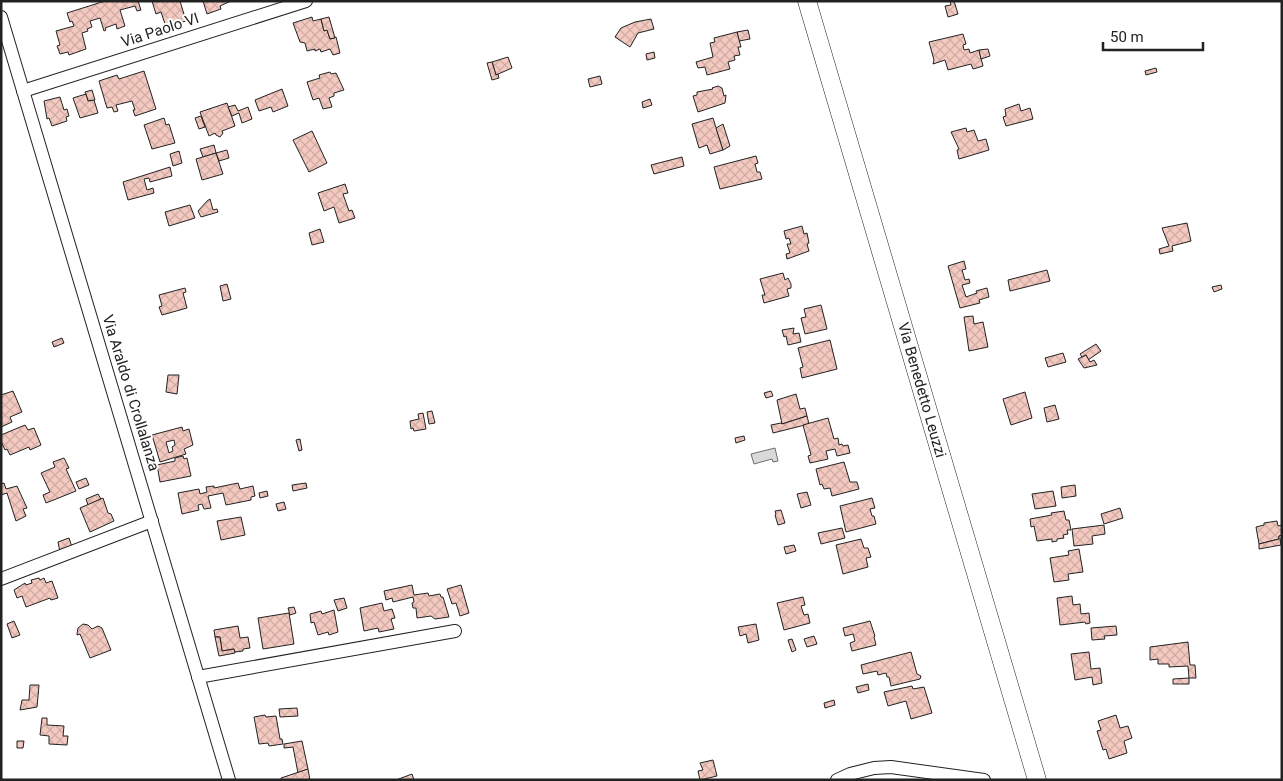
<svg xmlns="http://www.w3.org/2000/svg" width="1283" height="781" font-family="Roboto,sans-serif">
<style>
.water{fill:#d9d9d9;stroke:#6f6f6f}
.building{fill:url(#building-cross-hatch);stroke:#222;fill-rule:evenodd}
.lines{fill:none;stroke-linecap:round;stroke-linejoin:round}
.street-casing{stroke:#222;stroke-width:14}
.secondary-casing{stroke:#222;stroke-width:19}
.street{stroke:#fff;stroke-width:12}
.secondary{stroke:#fff;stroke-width:18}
.labels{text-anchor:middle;stroke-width:4;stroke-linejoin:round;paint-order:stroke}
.street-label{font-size:15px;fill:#222;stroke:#fff}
</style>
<defs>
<pattern id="building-cross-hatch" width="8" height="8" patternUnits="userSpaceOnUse" patternTransform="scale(1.25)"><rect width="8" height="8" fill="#f3c9c0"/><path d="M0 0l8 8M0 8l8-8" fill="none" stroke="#d0aca5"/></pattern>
</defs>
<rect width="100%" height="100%" fill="#fff"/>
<polygon class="water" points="775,448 778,461 773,462 772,459 754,464 751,454"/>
<g class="building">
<polygon points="105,1 138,1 141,10 137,11 135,6 120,10 125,26 117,29 116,24 105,28 106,30 104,31 100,18 90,21 92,27 87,29 88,31 82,33 86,49 69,55 68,52 60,54 57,46 60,45 56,31 74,26 72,21 70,22 67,13"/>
<polygon points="152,1 180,1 186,21 166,27 161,12 156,14"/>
<polygon points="203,1 231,1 220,6 221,9 207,14"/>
<polygon points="950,1 954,1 958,14 948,17 945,6 951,5"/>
<polygon points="312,17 313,21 321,19 324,31 327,30 330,39 336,37 340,53 333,55 330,49 321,52 320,49 315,51 315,49 307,51 305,43 300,42 293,23"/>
<polygon points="329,17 335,38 330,39 327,30 324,31 321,19"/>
<polygon points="651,19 654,29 638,33 630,47 615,37 621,28 635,22"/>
<polygon points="748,30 750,39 739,41 737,32"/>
<polygon points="737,32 741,47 738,47 740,55 734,56 735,60 728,62 730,69 707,75 705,67 698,68 696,62 713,57 710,43 715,42 714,38"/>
<polygon points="963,34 966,44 963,45 964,50 969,49 970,53 979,50 983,66 973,69 971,64 948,70 945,60 933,64 934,60 929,42"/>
<polygon points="988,49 990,56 981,59 979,50"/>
<polygon points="654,52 655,58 647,60 646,54"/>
<polygon points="508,57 512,68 496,75 492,62"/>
<polygon points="492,62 496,75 498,74 499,78 492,80 487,63"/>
<polygon points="1156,68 1157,72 1146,75 1145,71"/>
<polygon points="144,71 156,109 135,116 133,110 135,110 132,101 116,105 118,111 114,112 112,107 107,108 99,81 117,75 119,79"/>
<polygon points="330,72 331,74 336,73 344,90 334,93 334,96 329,98 332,107 323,109 319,98 313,100 307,82 320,78 319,75"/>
<polygon points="600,76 602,84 590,87 588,79"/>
<polygon points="718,86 722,88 724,96 726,95 725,103 698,112 693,96 697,95 697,92 713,89 712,88"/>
<polygon points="282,89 288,106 273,112 271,107 259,111 255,100"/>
<polygon points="92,90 95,100 88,101 85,92"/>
<polygon points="86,94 88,101 94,100 98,113 80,118 73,98"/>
<polygon points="60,97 64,110 67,109 69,116 66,117 67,121 52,126 49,118 47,119 44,101"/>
<polygon points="650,99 652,105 643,108 642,102"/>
<polygon points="227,103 235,126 222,131 223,133 220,137 216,135 215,133 209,136 200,112"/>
<polygon points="1019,104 1021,111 1030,108 1033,119 1006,126 1003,117 1006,116 1005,109"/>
<polygon points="235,105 238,111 248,107 252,119 242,123 239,113 232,116 228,107"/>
<polygon points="201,116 205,127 199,129 195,118"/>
<polygon points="164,118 166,125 169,124 175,143 152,149 144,125"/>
<polygon points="713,118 723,150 710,154 707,145 699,148 692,124"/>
<polygon points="723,124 730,146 723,150 716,128"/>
<polygon points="966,128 967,132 974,130 978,141 986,139 989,150 959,159 957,150 959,149 951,132"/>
<polygon points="312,131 327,163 309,172 293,140"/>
<polygon points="214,145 216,153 203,157 200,149"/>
<polygon points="227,150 229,158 219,161 216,153"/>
<polygon points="179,151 182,163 173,166 170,154"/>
<polygon points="216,153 223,174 202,180 196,159"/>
<polygon points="756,156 758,163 755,164 757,172 760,172 762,179 720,189 714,167"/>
<polygon points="682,157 684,166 654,174 651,165"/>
<polygon points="170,167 172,176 150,182 149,178 144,179 147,190 153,188 154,193 128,200 123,182"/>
<polygon points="345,184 348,193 343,194 349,211 352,210 355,218 339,223 334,207 324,211 318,193"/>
<polygon points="210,199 213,210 217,209 218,212 201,217 198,211 207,201"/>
<polygon points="190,205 195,218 169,226 165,212"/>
<polygon points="1187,223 1191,241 1172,246 1173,251 1160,254 1159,249 1169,246 1162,228"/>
<polygon points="802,226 804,234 807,233 809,243 807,244 809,251 787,259 786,254 790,253 787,244 791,244 789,238 786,239 784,231"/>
<polygon points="320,229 324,242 312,245 309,233"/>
<polygon points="964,261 966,269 962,270 965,280 969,279 970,283 962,285 966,297 977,293 976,291 987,288 989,297 979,300 980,303 960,308 948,266"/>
<polygon points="1047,270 1050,281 1010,291 1008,280"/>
<polygon points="783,273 785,280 788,278 791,284 791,288 787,289 789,296 764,303 762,295 765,295 760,279"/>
<polygon points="227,284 231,299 223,301 220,286"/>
<polygon points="1221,285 1222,289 1214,292 1212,287"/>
<polygon points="185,288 186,292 183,293 187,308 162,315 159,307 162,306 159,295"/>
<polygon points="821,305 827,329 805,334 801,318 806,317 804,309"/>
<polygon points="973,316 974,324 983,322 988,347 969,351 964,317"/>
<polygon points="794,328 793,334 799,333 801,342 788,345 786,336 784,337 782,330"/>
<polygon points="62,338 64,343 54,347 52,342"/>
<polygon points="830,340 837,369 802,378 800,368 803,367 798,348"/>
<polygon points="1096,344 1101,351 1088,360 1086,355 1082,357 1080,354"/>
<polygon points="1063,353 1066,362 1048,367 1045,358"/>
<polygon points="1086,355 1090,362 1094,360 1097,365 1084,368 1078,359"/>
<polygon points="168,375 179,375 177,394 166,392"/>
<polygon points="13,391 22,412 10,417 12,422 1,427 1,395"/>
<polygon points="771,391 773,396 766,398 764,393"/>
<polygon points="1025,392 1032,418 1011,425 1003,399"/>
<polygon points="796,394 800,409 805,408 807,416 782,424 777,400"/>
<polygon points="1055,405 1059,419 1047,422 1044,408"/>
<polygon points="432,411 435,423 429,424 427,412"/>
<polygon points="423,413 426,429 414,431 413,428 411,429 410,421 419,419 418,414"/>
<polygon points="807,416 809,424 773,433 771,425 781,423 782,424"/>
<polygon points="828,418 834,439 838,438 839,445 842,444 843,446 848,445 850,453 837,456 835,449 826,451 828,459 810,463 808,456 811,455 803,425"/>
<polygon points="25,425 28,430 34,428 41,445 30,450 29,447 10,455 7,449 5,450 1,441 1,435"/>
<path d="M182,427L183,431L189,429L193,445L184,449L186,454L160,462L152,435ZM174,440L175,445L172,447L173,451L169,453L166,442Z"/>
<polygon points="744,436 745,440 736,443 735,438"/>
<polygon points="300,439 302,450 299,451 296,440"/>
<polygon points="183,456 184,459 187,458 191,476 160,482 157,465 175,461 175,458"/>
<polygon points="64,458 69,468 66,469 76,491 46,503 43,495 50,492 41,473 55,467 53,462"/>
<polygon points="844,462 850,482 857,482 859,489 832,496 830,488 824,489 822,484 820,485 816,469"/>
<polygon points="86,478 89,485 79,489 76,482"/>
<polygon points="4,483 6,489 17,486 27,508 23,509 26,516 16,521 7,493 1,495 1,484"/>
<polygon points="238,483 240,489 253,486 255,496 251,497 251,500 226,505 223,493 208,496 211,508 204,509 202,504 198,505 199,510 182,514 178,493 199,489 200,494 207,492 206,487 214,486 214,488"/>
<polygon points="306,483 307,488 293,491 292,485"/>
<polygon points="1075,485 1076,496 1062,498 1061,487"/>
<polygon points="267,491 268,496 260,498 259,493"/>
<polygon points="1053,491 1056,506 1035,509 1032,494"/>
<polygon points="807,492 811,505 801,508 797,494"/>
<polygon points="98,494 101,499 88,505 86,499"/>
<polygon points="103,498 108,513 111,514 114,521 90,532 80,508"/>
<polygon points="872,498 875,508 870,509 872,516 874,516 876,524 846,532 840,506"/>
<polygon points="284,502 286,509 278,511 276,504"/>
<polygon points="1120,508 1123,518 1104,524 1101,514"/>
<polygon points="781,510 785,523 778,525 775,515 776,514 775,511"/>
<polygon points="1064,511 1066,520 1069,520 1071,530 1067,530 1068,534 1063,535 1064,538 1057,539 1057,541 1052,542 1052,539 1037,541 1034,526 1031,527 1030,519 1052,515 1051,513"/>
<polygon points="241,517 245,535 221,540 217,521"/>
<polygon points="1277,521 1278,526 1282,525 1282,535 1279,536 1279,539 1259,544 1256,527 1264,525 1264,523"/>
<polygon points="1104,525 1105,534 1092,536 1093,544 1074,546 1072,529"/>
<polygon points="842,528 845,538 821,544 818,533"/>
<polygon points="1282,535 1282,539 1280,539 1281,545 1259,549 1259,544 1279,539 1279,536"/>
<polygon points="69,538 72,547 60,552 58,542"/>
<polygon points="861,539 864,548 868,548 871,557 866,558 868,567 843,574 836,545"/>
<polygon points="794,545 796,551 786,554 784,547"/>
<polygon points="1079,549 1083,572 1068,574 1069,580 1054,582 1050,558 1069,555 1068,551"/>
<polygon points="39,578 40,580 44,578 46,583 52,581 58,598 51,600 50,598 26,607 22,596 17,598 14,590 25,583 26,585 32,583 31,580"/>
<polygon points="412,585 414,595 428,593 429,596 440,594 441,597 443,597 449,617 435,619 431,616 417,618 416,608 413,608 412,603 414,602 413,597 393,602 392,598 386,600 384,591"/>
<polygon points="461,585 469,613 460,616 456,603 452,604 447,589"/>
<polygon points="1072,596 1073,605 1080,604 1081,614 1089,613 1090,623 1086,624 1085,622 1060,625 1057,598"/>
<polygon points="803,597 805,605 801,606 804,615 808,614 810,623 784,630 777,603"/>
<polygon points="344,598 347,608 338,611 334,600"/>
<polygon points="382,603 384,611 392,609 395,618 391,619 394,629 379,632 378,628 364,631 360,608"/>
<polygon points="294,607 296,613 290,615 288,608"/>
<polygon points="334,610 338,632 329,635 328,632 318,635 314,622 311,623 310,614 321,611 322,614"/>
<polygon points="289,613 294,644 263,649 258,618"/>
<polygon points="14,621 20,635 12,638 7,624"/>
<polygon points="870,621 875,636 874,637 876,645 852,651 850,643 855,641 853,634 845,636 843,628"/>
<polygon points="83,624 88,625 92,629 98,626 102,628 111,650 90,658 80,634 77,635 77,634 78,628"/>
<polygon points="756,624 759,640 748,643 746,634 740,636 738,627"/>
<polygon points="238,626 240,638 248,637 250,648 243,649 243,651 235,652 234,649 222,651 220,637 215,637 214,630"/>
<polygon points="1116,626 1117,635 1104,636 1105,639 1092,640 1091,628"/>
<polygon points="814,636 817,644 807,647 804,639"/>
<polygon points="215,637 220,637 222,651 234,649 235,653 219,656"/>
<polygon points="792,639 796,650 792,652 788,640"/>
<polygon points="1188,642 1190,665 1195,665 1196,678 1189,678 1188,666 1169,667 1169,664 1158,664 1158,659 1150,660 1150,647"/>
<polygon points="911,652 917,674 921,676 920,679 891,686 889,677 887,677 886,673 878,675 877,671 863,674 861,665"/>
<polygon points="1089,652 1091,669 1100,668 1102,683 1093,685 1092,677 1075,680 1071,654"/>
<polygon points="1189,678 1189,684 1173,684 1173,679"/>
<polygon points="868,684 869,690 858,693 856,687"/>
<polygon points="30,685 39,685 37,707 20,710 22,700 29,700"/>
<polygon points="912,686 913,689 924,687 932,713 911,719 906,701 888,706 884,692"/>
<polygon points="834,700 835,705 825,708 824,703"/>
<polygon points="297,708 298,716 280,717 279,709"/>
<polygon points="265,715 266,717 276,716 280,739 282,739 283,744 269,746 268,743 259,744 254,717"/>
<polygon points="1116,715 1120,728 1128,726 1132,738 1124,741 1127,753 1109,759 1106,749 1103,750 1097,731 1101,730 1098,721"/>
<polygon points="42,718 47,718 47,725 64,726 63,736 68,736 67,745 49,744 49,736 40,735"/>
<polygon points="17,741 24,741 23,748 17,748"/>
<polygon points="302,741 308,769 298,773 293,747 284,748 284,744"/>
<polygon points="713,760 717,776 700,780 698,771 703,770 700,763"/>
<polygon points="308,769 310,780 281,780 281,778"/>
<polygon points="412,774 414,780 396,780"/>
</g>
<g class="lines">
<g class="street-casing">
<g id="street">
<polyline points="1,17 229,780"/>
<polyline points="23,91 306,1"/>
<polyline points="1,579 152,521"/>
<polyline points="198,677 455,631"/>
<polyline points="837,780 850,774 874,768 891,767 984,780"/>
</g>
</g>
<g class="secondary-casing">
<polyline id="secondary" points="807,1 1037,780"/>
</g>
<use href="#street" class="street"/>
<use href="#secondary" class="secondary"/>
</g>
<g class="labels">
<g class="street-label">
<text transform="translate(160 30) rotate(-18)" y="5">Via Paolo VI</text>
<text transform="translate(922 390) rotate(74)" y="5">Via Benedetto Leuzzi</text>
<text transform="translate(131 393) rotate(73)" y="5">Via Araldo di Crollalanza</text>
</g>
</g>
<rect width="1283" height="781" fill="none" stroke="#222222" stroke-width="5"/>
<path d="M1103 42v8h100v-8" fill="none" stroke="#222222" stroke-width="2.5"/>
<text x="1110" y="42" font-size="15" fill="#222222" stroke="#ffffff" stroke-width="4" paint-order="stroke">50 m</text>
</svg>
